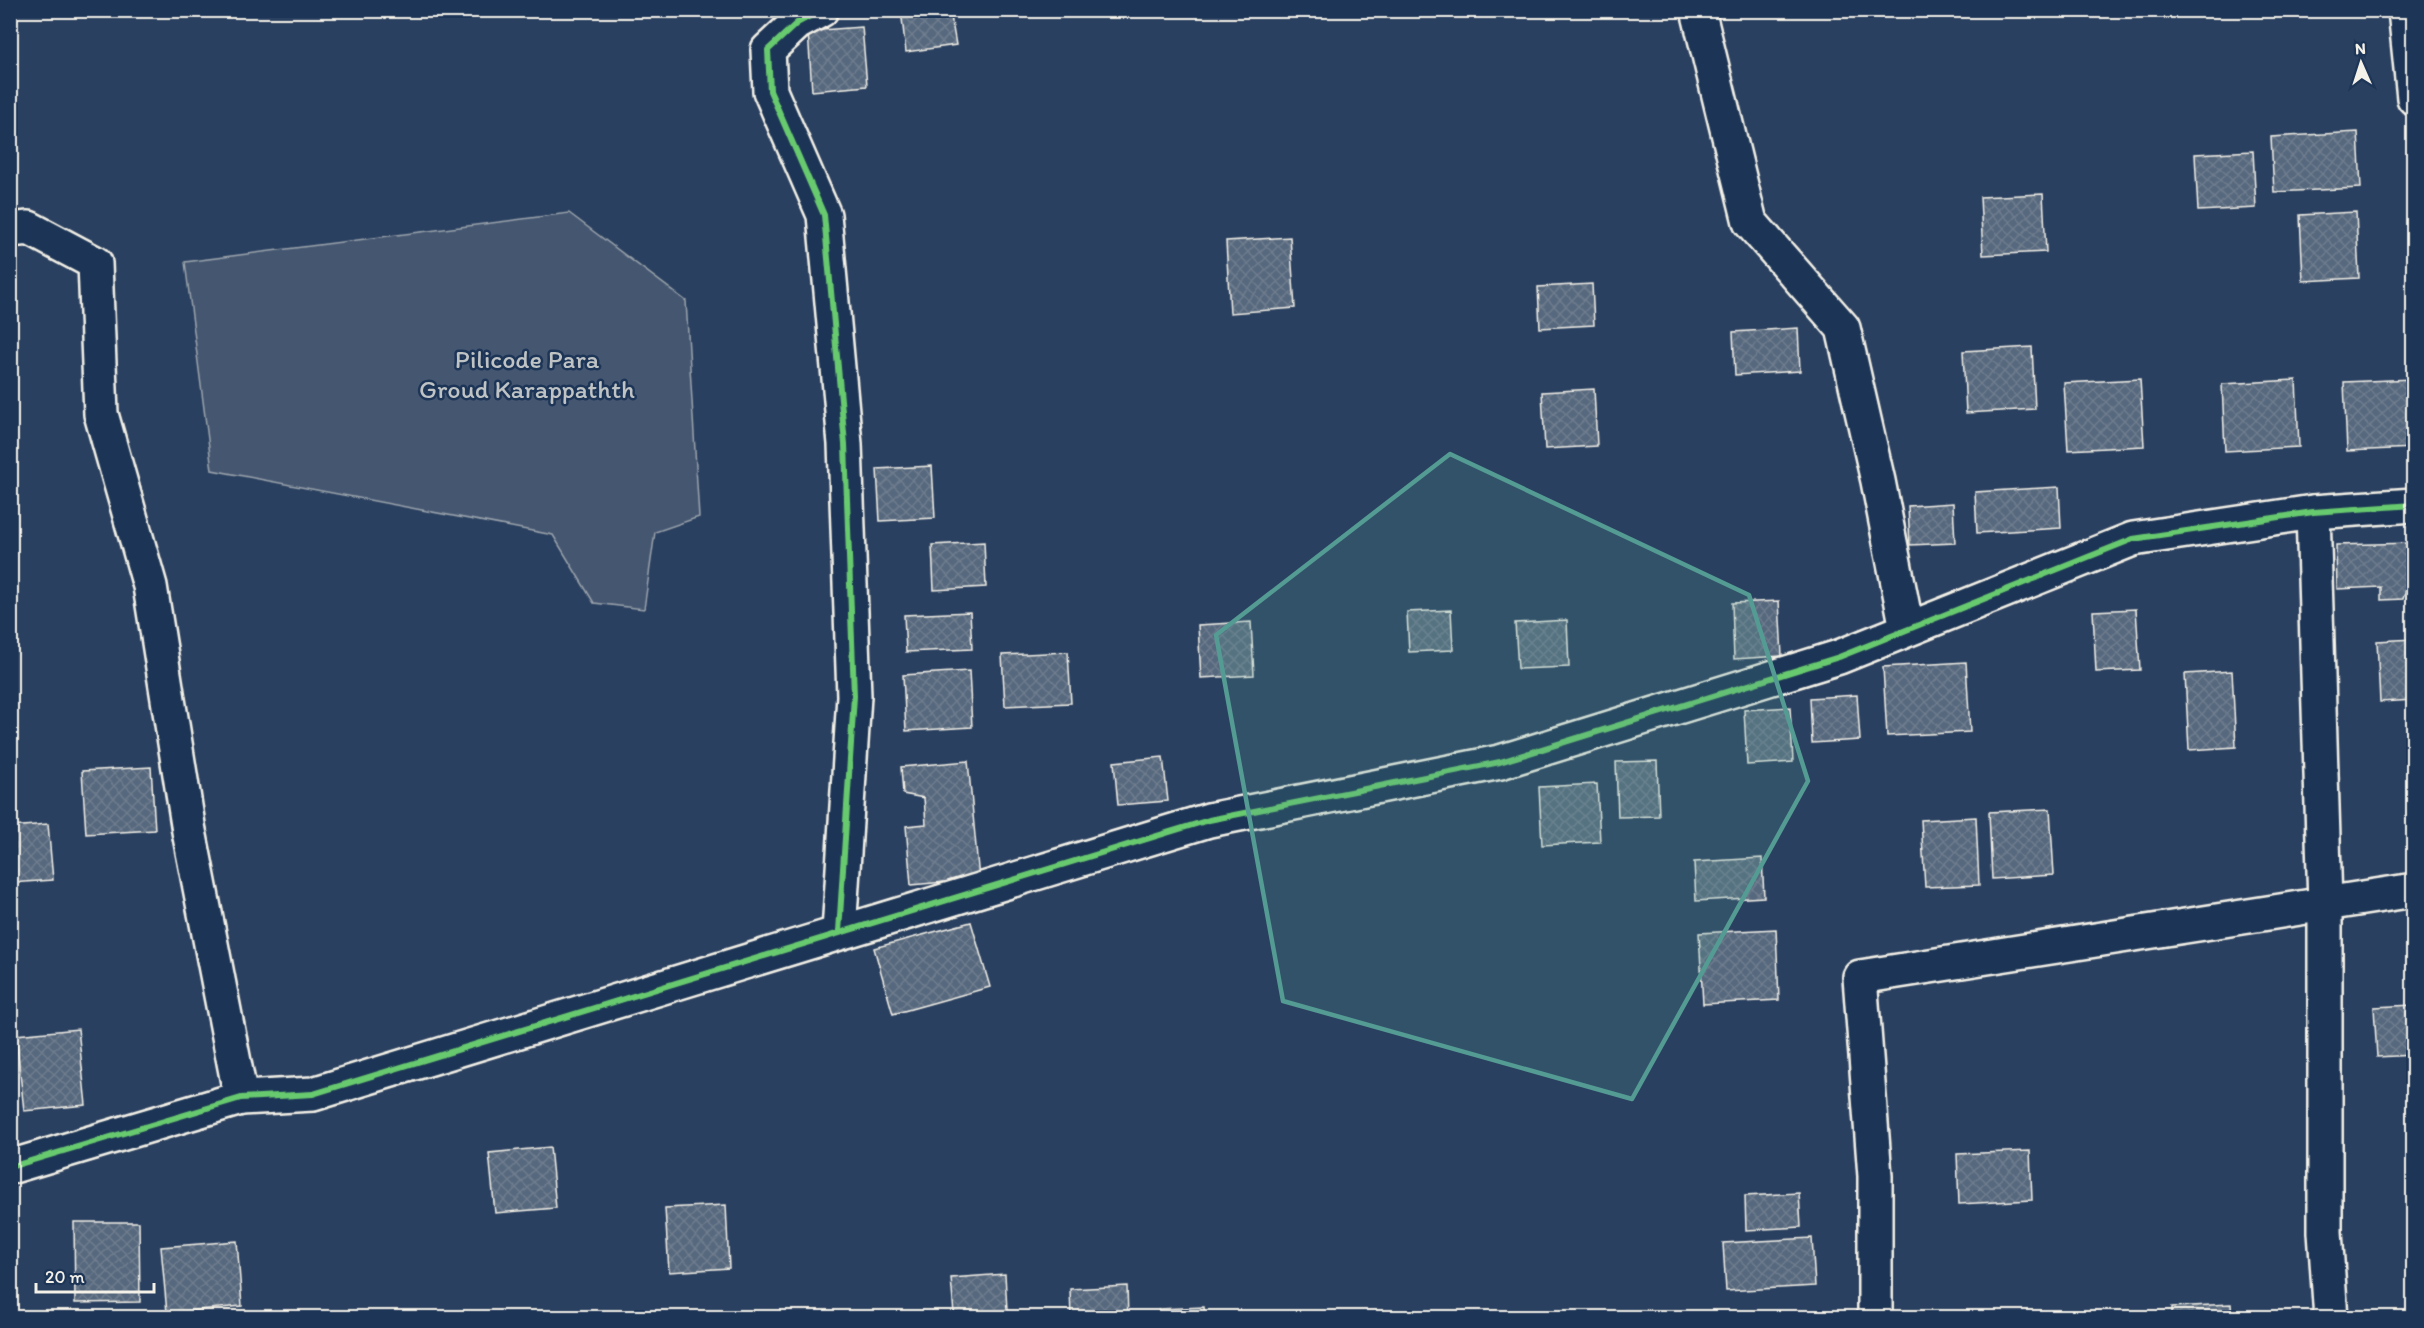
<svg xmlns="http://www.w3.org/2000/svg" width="2424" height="1328" font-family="Itim,sans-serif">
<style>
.green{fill:#445771;stroke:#9ca4ac;stroke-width:1.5}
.building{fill:url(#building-cross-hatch);stroke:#f4f1e8;stroke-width:1.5}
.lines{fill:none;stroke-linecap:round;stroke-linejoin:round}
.street-casing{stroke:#f4f1e8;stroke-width:38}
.secondary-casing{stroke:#f4f1e8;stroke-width:38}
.street{stroke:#1d3557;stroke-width:33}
.secondary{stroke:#1d3557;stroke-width:33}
.cycleway-casing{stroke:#1d3557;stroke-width:10}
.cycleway{stroke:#67ca6e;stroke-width:6}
.marked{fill:#549b93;fill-opacity:0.2;stroke:#549b93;stroke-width:4.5;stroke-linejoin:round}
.labels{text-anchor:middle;stroke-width:5;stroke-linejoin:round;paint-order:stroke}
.park-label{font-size:26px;fill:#bfc3c4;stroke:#1d3557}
</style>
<defs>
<pattern id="building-cross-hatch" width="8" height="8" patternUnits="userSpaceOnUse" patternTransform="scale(1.5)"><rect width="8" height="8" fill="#56677d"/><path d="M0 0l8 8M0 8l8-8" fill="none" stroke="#6f7d8f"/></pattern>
</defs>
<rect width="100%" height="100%" fill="#2a4060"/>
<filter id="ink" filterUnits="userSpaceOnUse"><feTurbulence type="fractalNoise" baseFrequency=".0167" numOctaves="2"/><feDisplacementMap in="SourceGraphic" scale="12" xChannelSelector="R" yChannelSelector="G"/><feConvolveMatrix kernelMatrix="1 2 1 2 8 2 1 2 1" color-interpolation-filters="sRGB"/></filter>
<g filter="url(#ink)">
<polygon class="green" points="569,213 686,301 699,517 655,532 644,609 594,603 553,535 212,470 185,262"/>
<g class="building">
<polygon points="901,10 950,10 956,45 906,52"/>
<polygon points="862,27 867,86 812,91 808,31"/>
<polygon points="2358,132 2361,188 2274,192 2271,137"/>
<polygon points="2253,151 2256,208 2198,211 2195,154"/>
<polygon points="2043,194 2046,252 1983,255 1980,197"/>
<polygon points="2356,212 2359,278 2303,281 2300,215"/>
<polygon points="1290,237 1295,308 1230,313 1226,241"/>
<polygon points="1592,284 1594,325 1540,328 1538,287"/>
<polygon points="1798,328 1800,371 1735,375 1733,332"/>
<polygon points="2032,347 2035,409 1966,413 1963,351"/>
<polygon points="2140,379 2144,446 2068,450 2064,383"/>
<polygon points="2413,379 2414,448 2347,451 2344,382"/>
<polygon points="2296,380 2299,447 2225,451 2222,384"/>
<polygon points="1594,389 1597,446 1545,449 1542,392"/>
<polygon points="932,466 935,518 880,521 877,469"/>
<polygon points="2059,487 2061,528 1977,533 1975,492"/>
<polygon points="1953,503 1955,543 1910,545 1908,506"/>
<polygon points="984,542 986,587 934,590 932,545"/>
<polygon points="2413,543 2414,590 2406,590 2403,599 2381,600 2381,587 2337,589 2336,545"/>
<polygon points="1779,601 1782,656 1734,659 1732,603"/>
<polygon points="2136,609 2140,670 2096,672 2093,611"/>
<polygon points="1451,610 1453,650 1409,652 1407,612"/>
<polygon points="970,612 972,649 906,652 904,615"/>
<polygon points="1567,620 1569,667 1518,669 1515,623"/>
<polygon points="1251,622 1254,675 1201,678 1198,625"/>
<polygon points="2414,639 2414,700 2380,702 2377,641"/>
<polygon points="1068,652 1071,703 1005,706 1002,655"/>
<polygon points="1966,662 1970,732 1887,736 1883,667"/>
<polygon points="969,671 972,727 906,731 903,675"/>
<polygon points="2232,671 2236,747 2189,750 2185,674"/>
<polygon points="1857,695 1860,740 1812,743 1810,698"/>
<polygon points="1790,707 1793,762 1747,765 1744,710"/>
<polygon points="1163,757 1168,801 1118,805 1114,762"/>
<polygon points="968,761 979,879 911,885 906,826 926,824 924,798 903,794 901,767"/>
<polygon points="1657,761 1659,816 1618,817 1616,762"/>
<polygon points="151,767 155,830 86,834 82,771"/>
<polygon points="1597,784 1600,842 1542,845 1539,787"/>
<polygon points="2050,809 2054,875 1992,879 1989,812"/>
<polygon points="1976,817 1979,885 1925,887 1921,820"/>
<polygon points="48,824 53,880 10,883 10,827"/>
<polygon points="1762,858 1764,897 1696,901 1694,862"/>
<polygon points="971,922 990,987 893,1014 874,948"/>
<polygon points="1776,929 1779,1000 1703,1004 1699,933"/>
<polygon points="2414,1005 2414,1055 2377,1057 2374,1007"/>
<polygon points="78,1029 86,1105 24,1111 16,1035"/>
<polygon points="550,1147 556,1208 495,1213 489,1153"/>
<polygon points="2030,1151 2032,1200 1959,1204 1957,1154"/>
<polygon points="1799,1193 1801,1227 1746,1230 1745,1196"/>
<polygon points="726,1205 729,1268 669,1272 665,1208"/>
<polygon points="74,1222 139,1222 140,1302 75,1303"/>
<polygon points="1812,1238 1815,1286 1726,1291 1723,1243"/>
<polygon points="237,1241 242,1306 167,1313 161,1247"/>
<polygon points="1005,1274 1007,1310 954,1314 951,1278"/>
<polygon points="1127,1286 1128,1318 1071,1318 1070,1289"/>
<polygon points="2231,1304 2232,1318 2172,1318 2172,1307"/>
<polygon points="1204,1307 1205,1318 1159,1318 1159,1309"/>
</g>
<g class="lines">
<g class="street-casing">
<g id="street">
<polyline points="821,10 797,23 768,50 770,91 824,215 845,444 854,696 839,932"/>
<polyline points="1698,10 1750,222 1843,328 1878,481 1907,629"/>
<polyline points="10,230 29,228 95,263 101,414 150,586 189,831 241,1098"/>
<polyline points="2313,512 2325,904 2325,1232 2331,1318"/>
<polyline points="1875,1318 1875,1176 1860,977 2414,890"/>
</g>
</g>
<g class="secondary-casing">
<g id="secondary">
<polyline points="2405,10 2414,98"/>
<polyline points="10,1167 241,1098 313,1094 1209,820 1500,762 1839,657 2133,539 2313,512 2414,505"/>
</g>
</g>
<use href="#street" class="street"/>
<use href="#secondary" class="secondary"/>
<g class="cycleway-casing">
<g id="cycleway">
<polyline points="821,10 797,23 768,50 770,91 824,215 845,444 854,696 839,932"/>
<polyline points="10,1167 241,1098 313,1094 1209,820 1500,762 1839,657 2133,539 2313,512 2414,505"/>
</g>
</g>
<use href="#cycleway" class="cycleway"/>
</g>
</g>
<path class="marked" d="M1450,454L1749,595L1808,781L1632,1099L1283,1001L1216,635Z"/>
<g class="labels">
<g class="park-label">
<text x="527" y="368">Pilicode Para<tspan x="527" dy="30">Groud Karappathth</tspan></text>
</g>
</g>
<rect width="2424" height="1328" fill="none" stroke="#1d3557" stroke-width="36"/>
<rect x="18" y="18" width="2388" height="1292" fill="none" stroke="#f4f1e8" stroke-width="2" filter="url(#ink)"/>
<g transform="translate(2361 63) rotate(357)" stroke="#1d3557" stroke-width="4.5" paint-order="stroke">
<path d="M0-4.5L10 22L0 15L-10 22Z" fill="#f4f1e8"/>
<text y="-9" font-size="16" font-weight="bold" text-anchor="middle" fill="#f4f1e8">N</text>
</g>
<path d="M36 1283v9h118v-9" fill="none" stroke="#f4f1e8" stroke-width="3"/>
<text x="45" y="1283" font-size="18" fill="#f4f1e8" stroke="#1d3557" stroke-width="4.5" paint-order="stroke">20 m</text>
</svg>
